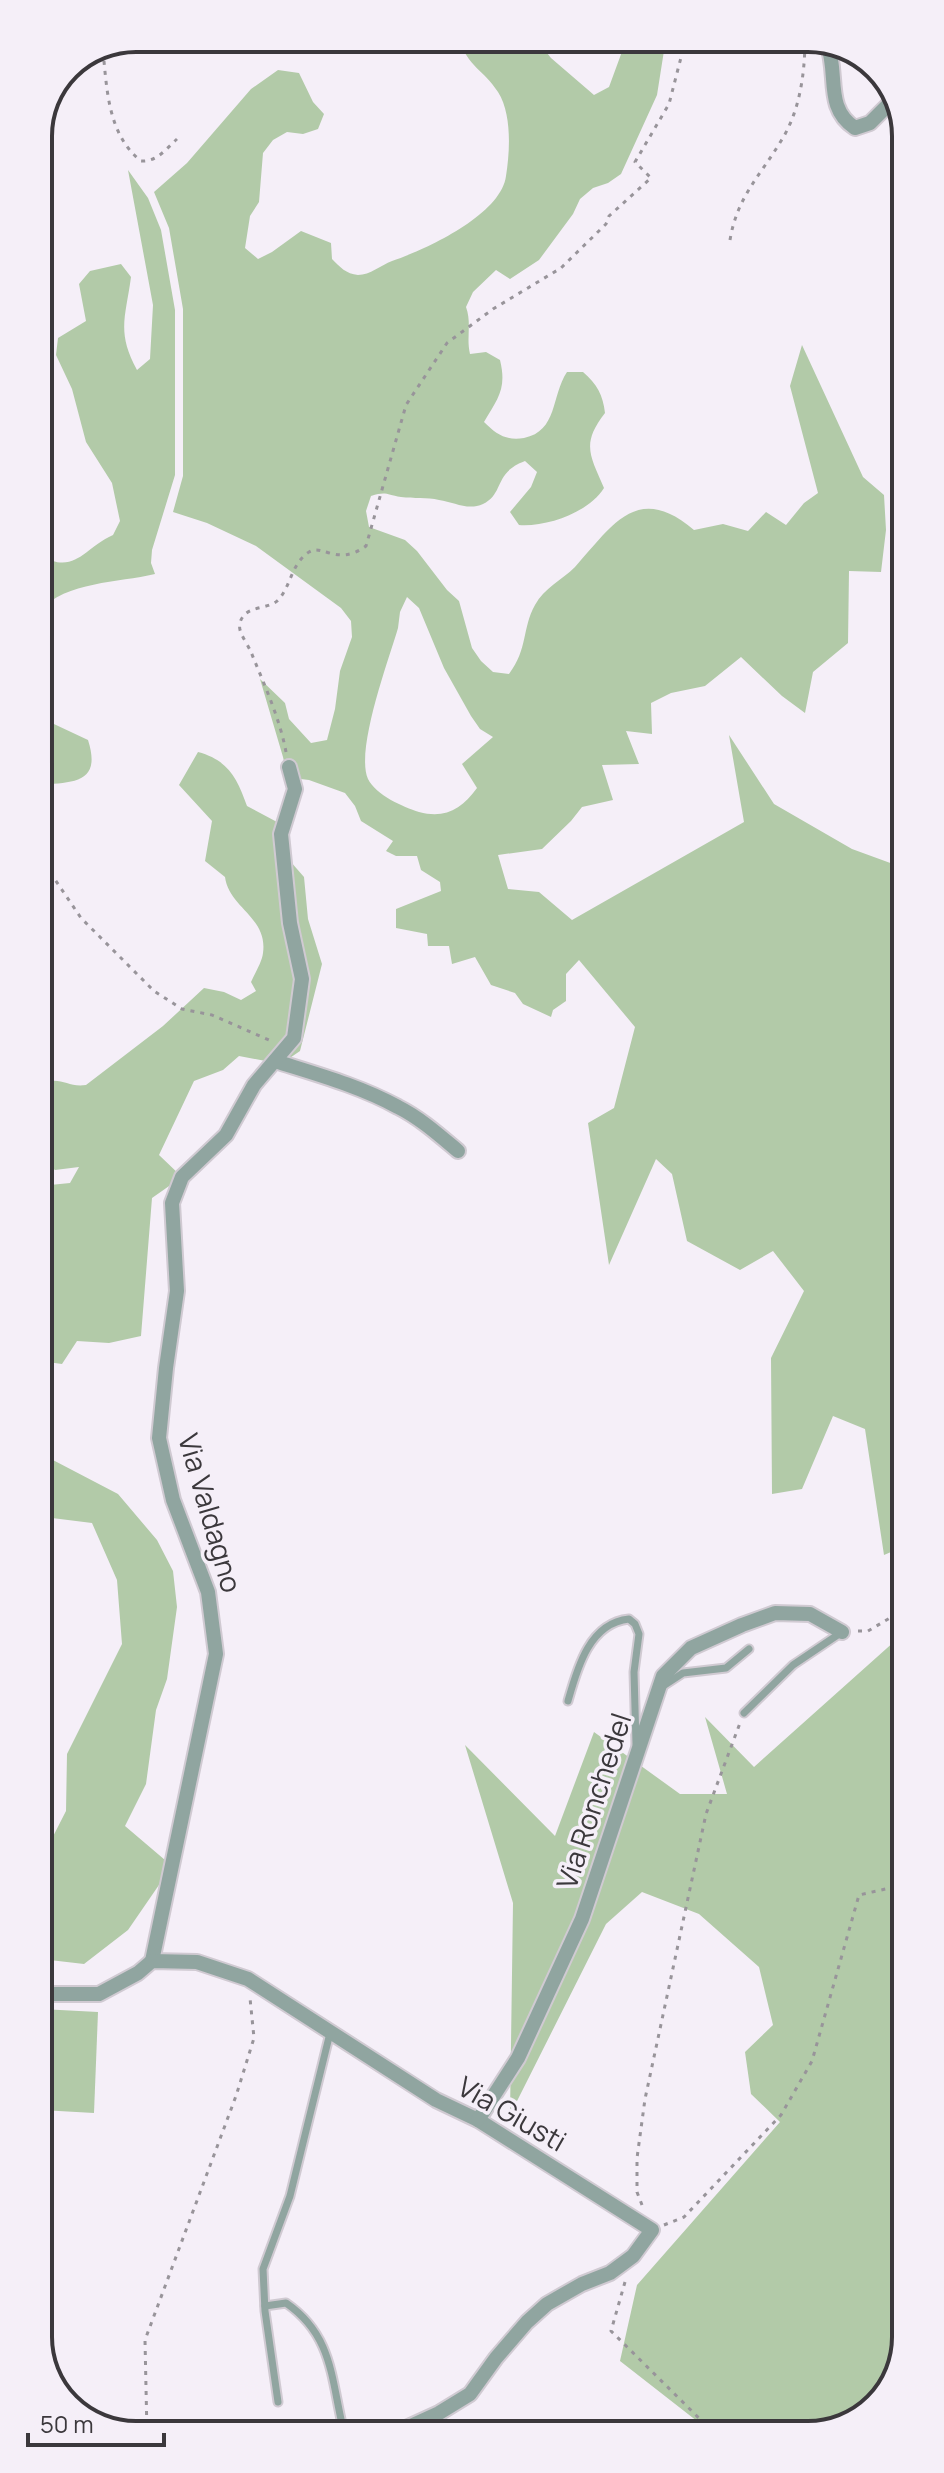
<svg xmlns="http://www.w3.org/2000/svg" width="944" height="2473" font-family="Manrope,sans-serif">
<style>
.green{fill:#b2caa8;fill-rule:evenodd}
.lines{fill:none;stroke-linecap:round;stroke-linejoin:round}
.service-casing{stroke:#d0cad2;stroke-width:11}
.minor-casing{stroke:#d0cad2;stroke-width:18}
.path{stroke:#98949a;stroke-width:3;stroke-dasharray:4 6;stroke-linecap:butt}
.service{stroke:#90a5a0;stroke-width:7}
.minor{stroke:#90a5a0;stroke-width:14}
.labels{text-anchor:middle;stroke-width:7;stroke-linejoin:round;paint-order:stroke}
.street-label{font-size:28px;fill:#3b383c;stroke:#f5eff8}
.rim{fill:none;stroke:#3b383c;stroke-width:4}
</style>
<rect width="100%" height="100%" fill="#f5eff8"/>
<g class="green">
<path d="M458,38H535L551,58L594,95L609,87L627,38H666L657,95L621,174L608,183L593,188L580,199L573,214L539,260L510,279L496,270L473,292L466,307C472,324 466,337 470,354L486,352L500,360C507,389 498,398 484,422C496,434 506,441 524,438C558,431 551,396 567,372H583C597,384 603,395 605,413C581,444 590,455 604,488C589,512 548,527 519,525L510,512L531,487L537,472L525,461C493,473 505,493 483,504C468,511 454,502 439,500C427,497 414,499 401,497C386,495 387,491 371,496L366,511L369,527L405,540L417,551L447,590L459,601L472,648L481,661L493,672L509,674C528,649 522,628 535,605C544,588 562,580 575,567C613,525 637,482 694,530L723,524L748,531L766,512L786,525L804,503L818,493L790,386L802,345L863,477L884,495L886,530L881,572L849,571L848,643L813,672L805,713L782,696L741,657L705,686L671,693L651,703L652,734L626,731L639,764L602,765L613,800L582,807L571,821L542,849L498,855L508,889L539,892L572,920L744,822L729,735L774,804L852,849L904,868L905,1546L884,1555L865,1429L833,1416L802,1489L772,1494L771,1358L804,1291L773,1251L740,1270L687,1241L672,1174L656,1159L609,1265L588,1123L614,1108L635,1027L579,960L566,974V1001L553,1010L551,1017L523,1004L515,993L491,985L475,957L452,964L449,946H428L427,934L396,928V909L441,891L440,882L421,870L417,856H396L386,851L393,841L361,821L355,806L345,793L309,780L284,777L286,770L283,757L260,679L285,703L289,719L311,743L327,740L335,709L340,671L352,637L351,621L341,608L256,546L207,523L173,512L183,476V309L169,228L154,192L187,163L251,89L278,70L299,73L313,102L324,114L318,129L303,134L287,132L273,140L263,153L259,202L250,216L245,248L258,259L272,252L301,231L331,243L332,259C340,267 346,274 358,275C370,275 381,265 392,261C425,250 501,215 506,176C510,151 512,114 498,92C483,69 469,68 458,38ZM407,597L419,608L444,668L471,716L480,729L493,737L462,764L477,788C462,809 445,819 419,812C403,807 376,795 368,779C355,750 389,659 398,628L400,612Z"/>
<path d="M128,170L148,198L161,230L175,310V475L152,550L151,563L155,574C118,583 67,581 39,611V555C76,576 83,548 113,535L120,521L112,483L86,442L72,389L56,355L58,338L86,321L79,284L90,271L121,264L131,277C126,316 116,332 137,370L150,359L153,305Z"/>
<path d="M39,717L88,740C102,784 73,782 39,785Z"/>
<path d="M198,752C228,760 237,778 247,806L277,822L283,853L304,877L308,919L322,964L300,1051L281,1064L239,1056L223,1070L194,1081L159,1155L182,1177L152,1198L141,1336L109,1343L77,1341L62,1364L40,1361V1186L70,1183L79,1167L55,1170L40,1159V1084C61,1075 67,1088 86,1085L163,1026L204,988L224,992L241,1000L256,991L251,982C255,973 262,962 263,953C268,917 229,908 225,877L205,861L212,821L179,785Z"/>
<polygon points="40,1448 51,1459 118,1494 157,1540 173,1571 177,1607 167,1679 156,1710 146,1784 125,1826 172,1866 128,1930 84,1964 41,1959 41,1860 66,1811 67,1754 122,1644 117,1580 92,1523 52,1518 40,1520"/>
<polygon points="905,1632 906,2337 885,2397 834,2432 711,2432 620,2361 637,2285 780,2122 751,2094 745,2052 773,2025 759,1967 699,1914 642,1892 606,1924 510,2115 513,1903 465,1745 555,1836 594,1732 680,1794 727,1794 705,1717 754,1767"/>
<polygon points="41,2009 98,2012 94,2113 41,2110"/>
</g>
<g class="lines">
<g class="service-casing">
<g id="service">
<polyline points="660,1688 683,1673 726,1668 749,1649"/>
<path d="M568,1701C577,1669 589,1623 629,1619L635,1624L639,1634L634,1672L636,1744"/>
<polyline points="744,1713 793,1665 842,1632"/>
<path d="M265,2306L286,2303C331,2334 331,2375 342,2424"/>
<polyline points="278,2402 265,2311 263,2269 290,2196 330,2033"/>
<polyline points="429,2433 435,2416"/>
</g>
</g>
<g class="minor-casing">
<g id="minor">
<path d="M827,43C839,74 824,108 855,128L870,123L895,98"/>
<path d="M275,1061C316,1074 360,1086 398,1107C420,1118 439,1135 458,1151"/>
<polyline points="152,1961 216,1654 208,1592 173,1500 159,1438 166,1368 177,1291 172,1203 182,1177 226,1135 254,1085 294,1038 302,979 290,923 281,834 295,789 289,767"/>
<polyline points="41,1994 99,1994 138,1973 152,1961 197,1962 248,1979 436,2100 478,2120 652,2230 633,2256 610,2273 582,2284 547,2304 527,2322 496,2358 470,2394 439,2413 393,2434"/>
<polyline points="478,2120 518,2058 582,1919 663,1676 691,1648 742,1625 775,1613 810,1614 842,1632"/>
</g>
</g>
<g class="path">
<path d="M103,51C107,90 108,135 141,161C157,162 166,149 177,139"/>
<path d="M730,240C737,197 760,176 781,141C800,111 805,73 805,38"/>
<path d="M286,752C280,719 264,684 251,652C248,645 242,637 240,630C239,626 240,621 242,618C249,605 271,610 280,598C291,584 292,563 309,552C322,543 337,567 366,546L406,405L447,343L493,309L561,268L606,224L609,216L651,178L635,162L669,104L686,38"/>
<polyline points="39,856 81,918 154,991 182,1009 212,1015 269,1040"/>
<polyline points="858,1631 868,1631 905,1609"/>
<polyline points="642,2205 637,2192 637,2158 645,2099 706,1814 740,1723"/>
<polyline points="664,2225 684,2217 781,2115 812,2061 859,1895 890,1888 905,1891"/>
<polyline points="625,2282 611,2331 713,2432"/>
<polyline points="147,2435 145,2340 236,2096 254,2038 250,1998"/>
</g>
<use href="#service" class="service"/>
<use href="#minor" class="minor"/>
</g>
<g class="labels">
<g class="street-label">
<text transform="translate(210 1513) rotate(74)" y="10">Via Valdagno</text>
<text transform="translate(594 1801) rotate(-72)" y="10">Via Ronchedel</text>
<text transform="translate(512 2114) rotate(30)" y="10">Via Giusti</text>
</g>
</g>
<path d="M0 0H944V2473H0ZM136 52H808A84 84 0 0 1 892 136V2337A84 84 0 0 1 808 2421H136A84 84 0 0 1 52 2337V136A84 84 0 0 1 136 52Z" fill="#f5eff8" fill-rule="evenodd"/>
<path class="rim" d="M136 52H808A84 84 0 0 1 892 136V2337A84 84 0 0 1 808 2421H136A84 84 0 0 1 52 2337V136A84 84 0 0 1 136 52Z"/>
<path d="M28 2433v12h136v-12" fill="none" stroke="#3b383c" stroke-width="4"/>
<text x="40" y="2433" font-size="24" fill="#3b383c" stroke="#f5eff8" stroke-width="6" paint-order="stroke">50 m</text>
</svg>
